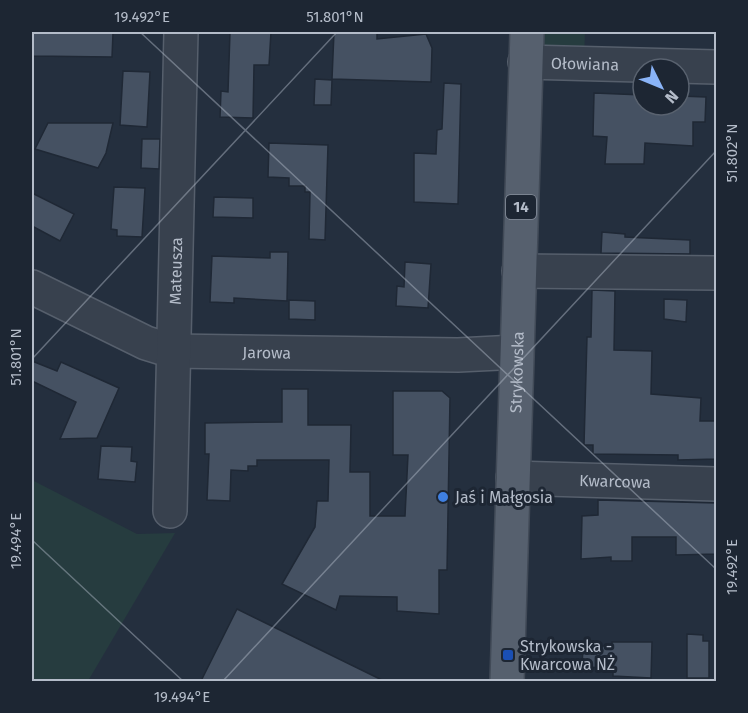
<svg xmlns="http://www.w3.org/2000/svg" width="748" height="713" font-family="'Fira Sans',sans-serif">
<style>
.green{fill:#263c3f}
.building{fill:#455162;stroke:#1f2835;stroke-width:1.5}
.lines{fill:none;stroke-linecap:round;stroke-linejoin:round}
.minor-casing{stroke:#565f6c;stroke-width:36}
.major-casing{stroke:#414a57;stroke-width:36}
.minor{stroke:#38414e;stroke-width:33}
.major{stroke:#56606e;stroke-width:33}
.ticks{fill:none;stroke:#b4bcc9;stroke-width:1.5;stroke-opacity:0.45}
.shop-dot{fill:#3f7fe0;stroke:#1d2633;stroke-width:2}
.transit-dot{fill:#1a4fb4;stroke:#1d2633;stroke-width:2}
.labels{text-anchor:middle;stroke-width:6;stroke-linejoin:round;paint-order:stroke}
.shield{fill:#1d2633;stroke:#878f9c;stroke-width:1.5}
.shield-label{font-size:15px;font-weight:bold;fill:#b4bcc9}
.street-label{font-size:16px;fill:#b4bcc9;stroke:#1d2633}
.poi-label{font-size:16px;fill:#b4bcc9;stroke:#1d2633;text-anchor:start}
.neatline{fill:none;stroke:#b4bcc9;stroke-width:2}
.ticks-label{font-size:15px;text-anchor:middle;fill:#b4bcc9}
</style>
<rect width="100%" height="100%" fill="#242f3e"/>
<g class="green">
<polygon points="545,32 585,32 584,57 543,48"/>
<polygon points="32,480 137,534 175,533 88,681 32,681"/>
</g>
<g class="building">
<polygon points="32,32 113,33 112,57 32,56"/>
<polygon points="230,32 271,32 269,65 254,65 253,118 220,117 221,91 228,92"/>
<polygon points="334,32 377,32 377,39 426,34 432,48 431,82 332,79"/>
<polygon points="123,71 150,72 147,127 120,125"/>
<polygon points="315,79 332,80 331,105 314,105"/>
<polygon points="444,83 461,84 458,204 414,202 414,153 436,154 437,130 442,129"/>
<polygon points="594,93 643,95 643,105 679,105 679,96 706,97 705,122 693,122 693,146 645,143 644,164 605,164 607,137 593,136"/>
<polygon points="48,123 113,123 106,153 98,168 35,149"/>
<polygon points="142,139 160,139 159,169 141,168"/>
<polygon points="269,143 328,145 325,240 309,239 310,192 305,192 305,186 289,186 289,178 268,177"/>
<polygon points="114,187 145,188 142,237 117,236 117,230 111,229"/>
<polygon points="32,193 74,214 60,241 32,226"/>
<polygon points="214,197 253,198 253,218 213,217"/>
<polygon points="602,232 625,234 625,237 690,240 690,254 601,253"/>
<polygon points="270,252 288,252 287,301 234,298 234,303 210,302 212,256 270,258"/>
<polygon points="405,262 431,264 428,308 396,306 397,286 404,287"/>
<polygon points="592,290 615,291 614,350 652,351 651,394 701,398 700,421 717,421 717,459 678,460 678,455 593,454 593,445 584,445 587,337 591,337"/>
<polygon points="664,299 687,300 686,322 664,319"/>
<polygon points="289,300 315,301 315,320 289,319"/>
<polygon points="32,361 57,371 61,362 119,388 97,438 60,439 76,402 32,381"/>
<polygon points="282,389 308,389 308,425 351,425 350,472 370,472 370,516 405,516 408,455 393,455 393,391 442,391 450,398 447,570 439,570 439,614 397,611 397,597 340,596 336,610 282,584 315,527 317,501 328,501 329,460 257,460 257,466 248,466 248,471 231,470 230,501 207,500 209,454 205,454 205,423 282,422"/>
<polygon points="101,446 132,447 131,461 137,462 135,482 98,479"/>
<polygon points="598,500 717,503 717,554 676,555 676,537 632,537 632,561 611,561 611,557 581,559 582,516 598,515"/>
<polygon points="237,609 384,681 201,681"/>
<polygon points="687,634 703,635 703,641 709,641 709,678 687,678"/>
<polygon points="612,642 652,642 651,678 613,676 613,668 582,667 583,646 612,646"/>
</g>
<g class="lines">
<g class="minor-casing">
<g id="minor">
<path id="s1" d="M525,62L716,67"/>
<polyline points="519,271 716,273"/>
<path id="s2" d="M32,287L146,343L172,351L458,355L517,352"/>
<path id="s3" d="M513,478L716,484"/>
<path id="s4" d="M170,511L181,32"/>
</g>
</g>
<g class="major-casing">
<g id="major">
<path id="s5" d="M507,682L527,32"/>
</g>
</g>
<use href="#minor" class="minor"/>
<use href="#major" class="major"/>
</g>
<path class="ticks" d="M140,32L716,569M32,359L337,32M32,540L184,682M222,682L716,151M714,682L716,679"/>
<circle class="shop-dot" cx="443" cy="497" r="6"/>
<rect class="transit-dot" x="502" y="649" width="12" height="12" rx="3"/>
<g class="labels">
<rect class="shield" x="506" y="195" width="30" height="24" rx="4.5"/>
<g class="shield-label">
<text x="521" y="212">14</text>
</g>
<g class="street-label">
<text dy="6" stroke="none"><textPath href="#s1" startOffset="60">Ołowiana</textPath></text>
<text dy="6" stroke="none"><textPath href="#s4" startOffset="240">Mateusza</textPath></text>
<text dy="6" stroke="none"><textPath href="#s2" startOffset="249">Jarowa</textPath></text>
<text dy="6" stroke="none"><textPath href="#s5" startOffset="310">Strykowska</textPath></text>
<text dy="6" stroke="none"><textPath href="#s3" startOffset="102">Kwarcowa</textPath></text>
</g>
<g class="poi-label">
<text x="455" y="503">Jaś i Małgosia</text>
<text x="520" y="652">Strykowska -<tspan x="520" dy="18">Kwarcowa NŻ</tspan></text>
</g>
</g>
<rect width="748" height="713" fill="none" stroke="#1d2633" stroke-width="66"/>
<g transform="translate(661 87) rotate(133)"><circle r="28" fill="#1d2633" stroke="#59626f" stroke-width="1.5"/>
<path d="M0-4.5L10 22L0 15L-10 22Z" fill="#8ab4f8"/>
<text y="-9" font-size="16" font-weight="bold" text-anchor="middle" fill="#b4bcc9">N</text>
</g>
<rect x="33" y="33" width="682" height="647" class="neatline"/>
<g class="ticks-label">
<text x="142" y="22">19.492°E</text>
<text x="335" y="22">51.801°N</text>
<text transform="translate(732 153) rotate(-90)" y="5">51.802°N</text>
<text transform="translate(16 357) rotate(-90)" y="5">51.801°N</text>
<text transform="translate(16 541) rotate(-90)" y="5">19.494°E</text>
<text transform="translate(732 567) rotate(-90)" y="5">19.492°E</text>
<text x="182" y="702">19.494°E</text>
</g>
</svg>
